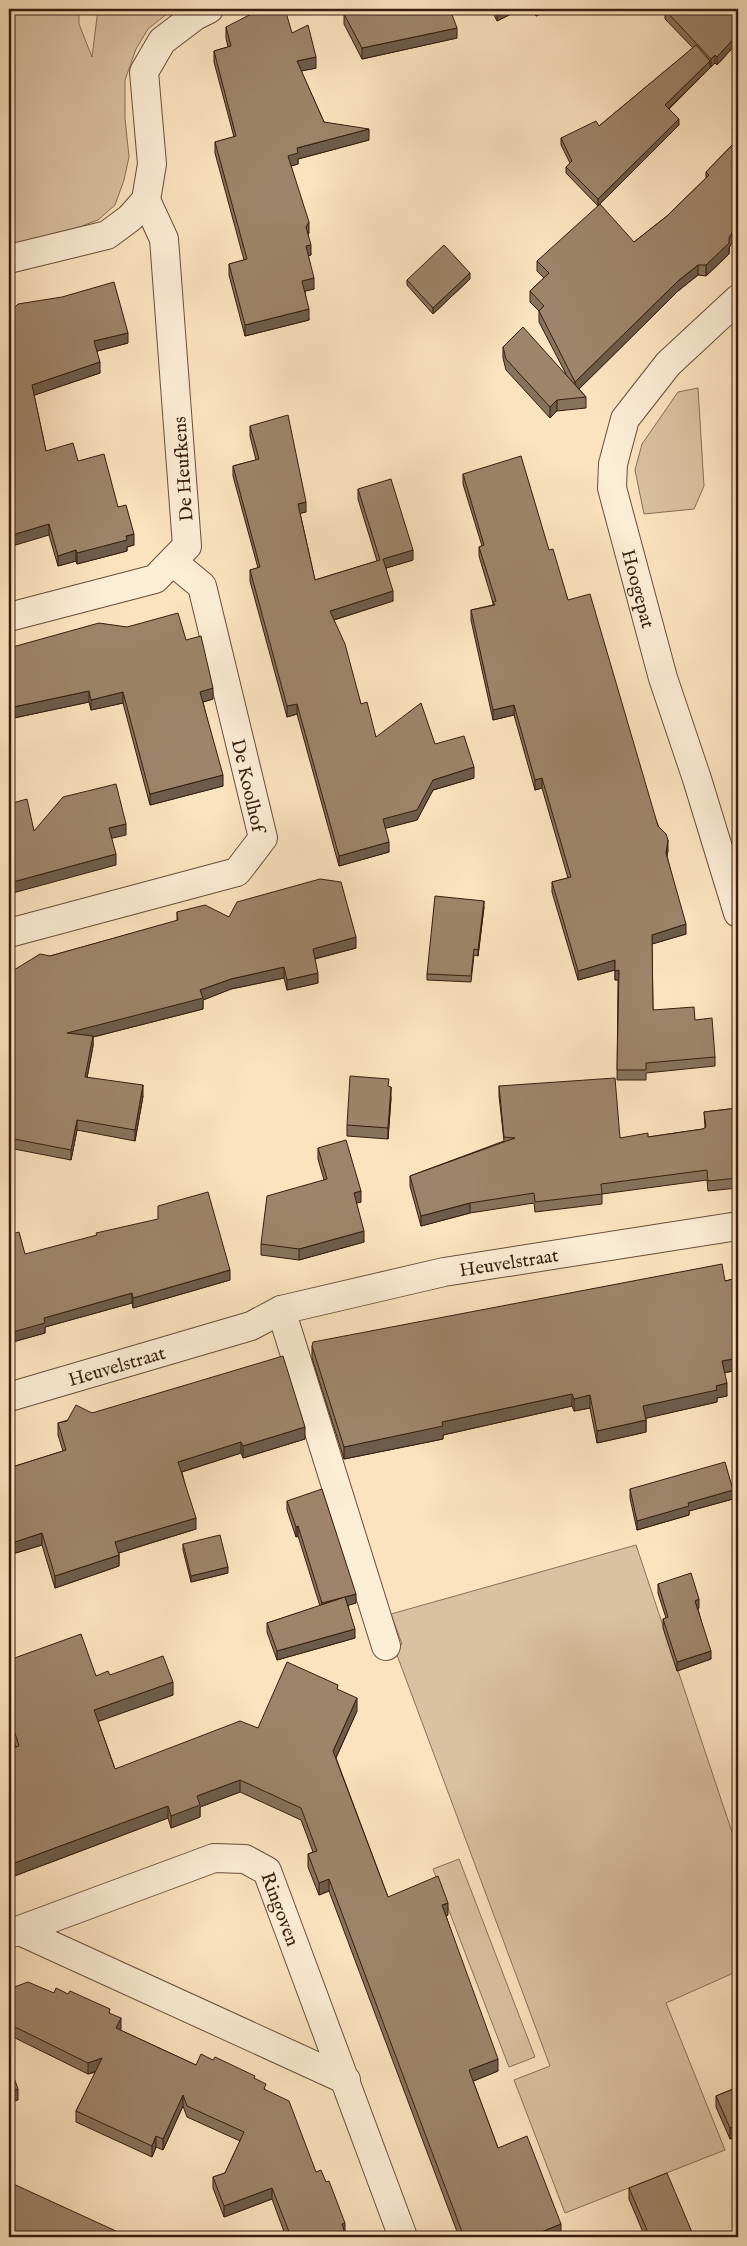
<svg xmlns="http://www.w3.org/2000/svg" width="747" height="2246" font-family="'IM FELL English',serif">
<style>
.green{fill:#dac1a1;stroke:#896f58}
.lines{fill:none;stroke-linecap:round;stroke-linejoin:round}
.minor-casing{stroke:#694e3a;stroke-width:30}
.tertiary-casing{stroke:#694e3a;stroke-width:30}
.minor{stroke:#fcedd5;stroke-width:28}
.tertiary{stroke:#fcedd5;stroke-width:28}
.wall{fill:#87725b;stroke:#381d0e}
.shaded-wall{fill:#6e5c4a;stroke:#381d0e}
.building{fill:#9d846a;stroke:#381d0e}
.labels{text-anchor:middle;stroke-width:4;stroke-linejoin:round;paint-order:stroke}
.street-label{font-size:19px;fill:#381d0e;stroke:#fcedd5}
</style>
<rect width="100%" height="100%" fill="#fbe3bf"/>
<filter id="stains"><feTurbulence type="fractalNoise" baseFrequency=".004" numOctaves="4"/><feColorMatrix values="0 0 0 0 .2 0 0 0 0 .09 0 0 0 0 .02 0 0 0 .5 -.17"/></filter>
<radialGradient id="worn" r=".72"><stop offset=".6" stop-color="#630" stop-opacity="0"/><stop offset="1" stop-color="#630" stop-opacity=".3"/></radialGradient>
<g class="green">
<polygon points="9,9 88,9 79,11 79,24 92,57 98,9 173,9 148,29 136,49 125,80 125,118 129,157 124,180 115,205 98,220 61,234 9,245"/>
<polygon points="698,388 704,486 694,509 644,514 635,470 642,444 678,392"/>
<polygon points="636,1545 738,1850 738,1971 666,2003 725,2150 565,2213 514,2080 550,2066 394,1647 402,1644 391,1614"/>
<polygon points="459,1859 535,2057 509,2067 433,1869"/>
</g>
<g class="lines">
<g class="minor-casing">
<g id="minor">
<polyline points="9,259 107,235 130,218 146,200 152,164 144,72 162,41 195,16 209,9"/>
<path id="s1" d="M738,299L668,364L625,419L613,464L612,488L663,678L697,779L738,913"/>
<polyline points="9,617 155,579 187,546 164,239 146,200"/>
<polyline points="9,933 237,872 263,838 202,586 173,562"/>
<polyline points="281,1310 386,1646"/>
<polyline points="20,1931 346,2080"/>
<path id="s2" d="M9,1934L214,1858L245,1859L267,1871L403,2237"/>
</g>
</g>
<g class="tertiary-casing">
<g id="tertiary">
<path id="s3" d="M9,1397L251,1326L281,1310L444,1272L738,1226"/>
</g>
</g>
<use href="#minor" class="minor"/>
<use href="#tertiary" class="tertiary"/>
</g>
<g class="wall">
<polygon points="491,9 521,9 497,21"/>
<polygon points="532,9 550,9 536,16"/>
<polygon points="738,9 738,42 717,65 715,63 711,67 710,66 710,68 669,109 679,125 598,206 566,173 566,167 570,163 561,145 561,138 599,126 693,48 665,19 665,10"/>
<polygon points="344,14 457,38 362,59 344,24"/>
<polygon points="226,27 292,33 316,68 301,71 324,122 369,140 298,159 298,164 291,166 309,233 308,234 311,255 308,256 314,289 305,291 309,320 245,336 229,275 229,264 244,260 215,153 215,142 234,137 214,62 214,51 228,47 226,38"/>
<polygon points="738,139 729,254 706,276 698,275 678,291 579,389 586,397 586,408 557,411 550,418 506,370 503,358 503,347 566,374 539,322 539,311 530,302 530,291 544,278 537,271 537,261 634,242 667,216 706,178 706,172"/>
<polygon points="470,279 433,314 407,285 407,280"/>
<polygon points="9,311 128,343 97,351 100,373 34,395 46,451 78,461 118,507 134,545 127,547 127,551 77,564 76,561 58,566 49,535"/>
<polygon points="250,426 306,512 300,513 315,580 377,561 358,499 358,489 413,560 386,568 393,601 334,620 361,704 376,737 435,744 474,778 433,790 417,820 385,828 389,852 339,866 297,714 287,717 250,581 250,570 258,568 233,476 233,466 256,460 250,436"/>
<polygon points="463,474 549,550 568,600 668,850 667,856 686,934 652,944 653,1010 695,1020 715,1057 715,1066 646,1073 646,1080 617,1080 618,980 615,980 615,970 578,980 552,892 552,882 568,878 542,788 535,790 514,715 493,720 471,620 471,610 493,605 493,603 479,556 479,547 482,546 463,484"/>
<polygon points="186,640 213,699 203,702 223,786 150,805 123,703 91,710 89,702 9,719 9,648"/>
<polygon points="484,907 478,956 474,955 471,982 427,980 427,974"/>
<polygon points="177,912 229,917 356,948 315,959 318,983 287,990 284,978 231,989 203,1000 203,1009 93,1037 93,1046 87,1078 143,1096 135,1141 77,1130 71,1160 9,1148 9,973 50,956 177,921"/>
<polygon points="499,1086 620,1138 648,1137 703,1129 705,1128 704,1112 738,1108 738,1188 708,1191 707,1180 602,1194 602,1204 535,1212 534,1203 470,1213 421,1226 410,1186 410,1176 504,1141 499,1096"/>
<polygon points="389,1087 391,1098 388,1139 347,1136 347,1125"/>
<polygon points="318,1148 361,1202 356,1203 364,1242 299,1260 261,1255 261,1244 324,1180 318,1159"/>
<polygon points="9,1235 25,1254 230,1280 133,1308 132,1303 45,1327 45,1333 9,1343"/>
<polygon points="738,1278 738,1370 724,1373 727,1396 717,1398 717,1402 646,1418 646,1432 597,1443 590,1408 574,1411 572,1406 443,1435 443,1439 344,1459 312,1358 312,1346 725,1281"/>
<polygon points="92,1413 305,1439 243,1458 241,1453 182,1472 196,1529 119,1553 119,1566 55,1588 42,1545 9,1555 9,1468 63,1451 58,1435 58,1423"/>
<polygon points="630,1489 733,1499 689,1511 689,1515 637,1530 630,1498"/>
<polygon points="287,1501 356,1603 348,1605 355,1638 277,1660 267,1632 267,1623 320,1606 298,1536 296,1537 287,1510"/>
<polygon points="183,1544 228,1573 191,1582 183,1550"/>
<polygon points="658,1584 699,1608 698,1609 711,1659 677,1671 663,1628 663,1619 666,1618 658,1593"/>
<polygon points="9,1660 96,1676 110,1675 173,1695 98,1721 115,1769 258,1728 338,1690 357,1711 336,1758 388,1897 448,1915 446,1916 498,2071 473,2081 498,2148 561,2236 559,2237 459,2237 329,1891 319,1895 308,1867 308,1854 313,1852 301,1820 240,1792 200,1807 200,1817 171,1828 168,1818 9,1878 9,1750 16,1747 9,1727"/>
<polygon points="9,1989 68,1994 110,2013 121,2029 120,2030 196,2065 213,2060 255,2079 266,2090 316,2172 345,2232 346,2237 286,2237 272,2199 224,2217 213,2188 213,2177 225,2173 240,2141 187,2117 183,2106 163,2150 156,2147 152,2157 76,2122 76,2111 96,2072 88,2074 9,2035"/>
<polygon points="738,2087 738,2136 730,2139 716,2107 716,2096"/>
<polygon points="629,2188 694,2237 645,2237 629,2199"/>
</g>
<g class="shaded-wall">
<polygon points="500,9 521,9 497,21 497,10"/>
<polygon points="536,9 550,9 536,16"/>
<polygon points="457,28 457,38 362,59 362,48"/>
<polygon points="738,34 738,42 717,65 717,57"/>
<polygon points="715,55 715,63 711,67 711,59"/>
<polygon points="316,57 316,68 297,72 297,61"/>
<polygon points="710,61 710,68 665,112 665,105"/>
<polygon points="679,119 679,125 598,206 598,199"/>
<polygon points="369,129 369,140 298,159 298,164 288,167 288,156 297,148"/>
<polygon points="309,222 309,233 306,238 306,227"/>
<polygon points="738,222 738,232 729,248 729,254 706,276 706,265 729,238"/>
<polygon points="311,245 311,255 306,257 306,246"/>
<polygon points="698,265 698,275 678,291 575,393 575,382 678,281"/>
<polygon points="470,273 470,279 433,314 433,308"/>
<polygon points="314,278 314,289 302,292 302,281"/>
<polygon points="309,309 309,320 245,336 245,325"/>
<polygon points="128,333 128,343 94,352 94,341"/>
<polygon points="100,362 100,373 32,396 32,385"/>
<polygon points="557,400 557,411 550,418 550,407"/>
<polygon points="306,502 306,512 298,514 298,504"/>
<polygon points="49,524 49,535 9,547 9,536"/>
<polygon points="134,534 134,545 127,547 127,551 77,564 77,553"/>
<polygon points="76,550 76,561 58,566 58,556"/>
<polygon points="413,550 413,560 383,569 383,559"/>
<polygon points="393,591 393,601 330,621 330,611"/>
<polygon points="213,688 213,699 200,703 200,692"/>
<polygon points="89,691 89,702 9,719 9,708"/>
<polygon points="123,692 123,703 91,710 91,700"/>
<polygon points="297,704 297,714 287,717 287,706"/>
<polygon points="514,705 514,715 493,720 493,710"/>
<polygon points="474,767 474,778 433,790 417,820 383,829 383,819 433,780"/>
<polygon points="223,775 223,786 150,805 150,794"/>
<polygon points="542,778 542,788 535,790 535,780"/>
<polygon points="126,824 126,835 109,839 109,828"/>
<polygon points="668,840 668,850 666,863 666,853"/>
<polygon points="389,842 389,852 339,866 339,856"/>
<polygon points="116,854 116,865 9,894 9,883"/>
<polygon points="484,901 484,907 478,956 478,950"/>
<polygon points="686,924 686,934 652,944 652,935"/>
<polygon points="356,937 356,948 313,959 313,949"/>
<polygon points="615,960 615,970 578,980 578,971"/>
<polygon points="284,967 284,978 231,989 203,1000 203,1009 93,1037 93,1046 85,1088 67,1033 200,990 231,979"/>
<polygon points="619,970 619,980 615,980 615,971"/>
<polygon points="318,973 318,983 287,990 287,980"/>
<polygon points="143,1085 143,1096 135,1141 135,1130"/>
<polygon points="391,1087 391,1098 388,1139 388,1128"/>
<polygon points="77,1120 77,1130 71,1160 71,1150"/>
<polygon points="361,1191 361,1202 354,1204 354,1193"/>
<polygon points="470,1203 470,1213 421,1226 421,1216"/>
<polygon points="364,1231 364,1242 299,1260 299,1249"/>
<polygon points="230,1270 230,1280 133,1308 133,1298"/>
<polygon points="132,1293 132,1303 45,1327 45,1333 9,1343 9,1333 44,1318"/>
<polygon points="738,1358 738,1370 722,1373 722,1361"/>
<polygon points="727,1383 727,1396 717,1398 717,1402 643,1419 643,1406"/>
<polygon points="572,1394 572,1406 443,1435 443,1439 344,1459 344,1447 442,1422"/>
<polygon points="590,1395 590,1408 574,1411 574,1399"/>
<polygon points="646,1420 646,1432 597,1443 597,1431"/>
<polygon points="305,1427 305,1439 243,1458 243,1446"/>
<polygon points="241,1442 241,1453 178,1473 178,1462"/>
<polygon points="733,1490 733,1499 689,1511 689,1515 637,1530 637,1521 688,1503"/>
<polygon points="196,1518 196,1529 115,1554 115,1542"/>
<polygon points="298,1526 298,1536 296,1537 296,1527"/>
<polygon points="42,1533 42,1545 9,1555 9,1544"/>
<polygon points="119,1555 119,1566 55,1588 55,1576"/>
<polygon points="228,1567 228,1573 191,1582 191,1576"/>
<polygon points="356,1594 356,1603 322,1613 322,1603"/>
<polygon points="699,1599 699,1608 695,1609 695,1601"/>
<polygon points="355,1629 355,1638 277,1660 277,1651"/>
<polygon points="711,1651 711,1659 677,1671 677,1662"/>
<polygon points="173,1682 173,1695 94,1723 94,1710"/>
<polygon points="357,1698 357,1711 333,1764 333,1751"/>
<polygon points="240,1780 240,1792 200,1807 200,1817 171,1828 171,1816 197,1796"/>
<polygon points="168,1806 168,1818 9,1878 9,1865"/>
<polygon points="329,1879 329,1891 319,1895 319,1883"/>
<polygon points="448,1903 448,1915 442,1917 442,1905"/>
<polygon points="121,2018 121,2029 116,2039 116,2028"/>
<polygon points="102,2058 102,2069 88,2074 88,2063"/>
<polygon points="498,2059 498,2071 469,2083 469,2070"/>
<polygon points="18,2089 18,2100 9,2103 9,2092"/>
<polygon points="183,2095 183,2106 163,2150 163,2139"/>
<polygon points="738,2125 738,2136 730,2139 730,2128"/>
<polygon points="156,2136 156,2147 152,2157 152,2146"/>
<polygon points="272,2188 272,2199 224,2217 224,2206"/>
<polygon points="345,2223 345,2234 342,2224"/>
<polygon points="561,2224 561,2236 559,2237 531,2237 531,2236"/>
</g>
<g class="building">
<polygon points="261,9 285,9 292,33 308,25 316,57 297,61 324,122 369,129 297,148 298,153 288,156 309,222 306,227 311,245 306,246 314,278 302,281 309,309 245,325 229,264 247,259 215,142 236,136 214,51 231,46 226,27"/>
<polygon points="354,9 450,9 457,28 362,48 344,14"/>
<polygon points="666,9 738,9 738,34 717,57 715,55 711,59 665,10"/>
<polygon points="696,45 710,61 665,105 679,119 598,199 566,167 572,161 561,138 596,121 599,126"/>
<polygon points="738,139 738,222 729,238 729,243 706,265 698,265 678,281 575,382 539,311 544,306 530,291 549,273 537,261 600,204 634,242 667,216 709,175 706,172"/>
<polygon points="444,245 470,273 433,308 407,280"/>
<polygon points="114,282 128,333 94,341 100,362 32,385 46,451 73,443 78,461 104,454 118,507 126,505 134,534 126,536 127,540 77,553 76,550 58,556 49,524 9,536 9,311 12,310 18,304 62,297"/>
<polygon points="523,327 586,397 557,400 550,407 506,359 503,347"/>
<polygon points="288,415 306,502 298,504 315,580 380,560 358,489 391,479 413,550 383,559 393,591 330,611 345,644 361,704 367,702 376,737 421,703 435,744 464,736 474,767 433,780 417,810 383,819 389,842 339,856 297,704 287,706 256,592 250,570 260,567 233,466 259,459 250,426"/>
<polygon points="521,456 549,550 553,549 568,600 590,594 658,826 666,834 668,840 666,853 686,924 652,935 653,1010 694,1007 695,1020 712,1018 715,1057 646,1063 646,1070 617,1070 619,970 615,971 615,960 578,971 552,882 571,877 542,778 535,780 514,705 493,710 471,610 495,605 493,602 496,601 479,547 484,545 463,474"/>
<polygon points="178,613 186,640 201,636 213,688 200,692 223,775 150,794 123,692 91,700 89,691 9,708 9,648 99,623 127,627"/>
<polygon points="116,784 126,824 109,828 116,854 9,883 9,804 27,799 34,831 63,797"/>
<polygon points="320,879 341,882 356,937 313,949 318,973 287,980 284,967 231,979 200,990 203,998 67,1033 93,1036 85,1077 143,1085 135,1130 77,1120 71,1150 9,1138 9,1107 10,1100 9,1100 9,973 40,954 50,956 178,920 177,912 205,905 229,917 237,902"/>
<polygon points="435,896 484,901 478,950 474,949 471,976 427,974"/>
<polygon points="350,1076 389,1079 388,1086 391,1087 388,1128 347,1125"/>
<polygon points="615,1078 620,1138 648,1133 648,1137 703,1129 706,1127 704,1112 738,1108 738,1178 708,1181 707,1170 601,1184 602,1194 535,1202 534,1193 470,1203 421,1216 410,1176 515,1138 504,1137 499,1086"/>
<polygon points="346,1140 361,1191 354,1193 364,1231 299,1249 261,1244 267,1196 327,1179 318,1148"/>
<polygon points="208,1192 230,1270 133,1298 132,1293 44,1318 45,1323 9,1333 9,1235 19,1232 25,1254 97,1235 96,1233 158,1219 158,1206"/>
<polygon points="722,1264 725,1281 738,1278 738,1358 722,1361 727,1383 716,1386 717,1390 643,1406 646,1420 597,1431 590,1395 574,1399 572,1394 442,1422 443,1426 344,1447 312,1346 313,1342"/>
<polygon points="283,1356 305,1427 243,1446 241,1442 178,1462 196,1518 115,1542 119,1555 55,1576 42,1533 9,1544 9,1468 66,1450 58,1423 67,1421 76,1405 92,1413"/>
<polygon points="725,1462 733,1490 688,1503 689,1506 637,1521 630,1489"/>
<polygon points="322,1489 356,1594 322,1603 298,1526 296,1527 287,1501"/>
<polygon points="220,1535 228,1567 191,1576 183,1544"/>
<polygon points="691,1573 699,1599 695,1601 711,1651 677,1662 663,1619 668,1617 658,1584"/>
<polygon points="345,1597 355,1629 277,1651 267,1623"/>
<polygon points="81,1634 96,1676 108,1671 110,1675 163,1656 173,1682 94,1710 115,1769 240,1721 258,1728 287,1662 338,1685 337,1689 357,1698 333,1751 388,1897 438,1876 448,1903 442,1905 498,2059 469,2070 498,2148 527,2136 561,2224 531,2236 532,2237 464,2237 329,1879 319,1883 308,1854 317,1851 301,1808 240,1780 197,1796 200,1805 171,1816 168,1806 9,1865 9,1758 11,1757 9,1750 19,1746 9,1714 9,1660"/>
<polygon points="28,1982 54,1993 56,1988 68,1994 70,1991 110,2009 109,2013 121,2018 116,2028 196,2065 201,2054 213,2060 215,2057 255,2076 254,2078 266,2084 264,2089 289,2101 316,2172 321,2170 326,2182 329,2181 345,2223 342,2224 346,2236 344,2237 291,2237 272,2188 224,2206 213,2177 225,2173 244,2132 187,2106 183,2095 163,2139 156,2136 152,2146 76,2111 102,2058 88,2063 9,2024 9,1989"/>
<polygon points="9,2064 18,2089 9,2092"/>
<polygon points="738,2087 738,2125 730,2128 716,2096"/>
<polygon points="667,2173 694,2237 650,2237 629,2188"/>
<polygon points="9,2182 129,2237 9,2237"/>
</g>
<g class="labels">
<g class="street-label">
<text transform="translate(182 469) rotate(-94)" y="7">De Heufkens</text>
<text dy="7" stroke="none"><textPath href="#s1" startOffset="340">Hoogepat</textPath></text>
<text transform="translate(249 785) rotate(77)" y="7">De Koolhof</text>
<text dy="7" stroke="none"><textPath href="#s3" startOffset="519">Heuvelstraat</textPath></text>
<text dy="7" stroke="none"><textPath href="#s3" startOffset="112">Heuvelstraat</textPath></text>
<text dy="7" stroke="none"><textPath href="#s2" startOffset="315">Ringoven</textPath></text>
</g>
</g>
<rect width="747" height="2246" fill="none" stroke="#fbe3bf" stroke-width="30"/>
<rect x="10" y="10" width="727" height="2226" fill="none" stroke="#381d0e" stroke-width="2.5"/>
<rect x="15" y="15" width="717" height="2216" fill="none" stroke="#381d0e"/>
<rect width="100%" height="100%" filter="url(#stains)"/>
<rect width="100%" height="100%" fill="url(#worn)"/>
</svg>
